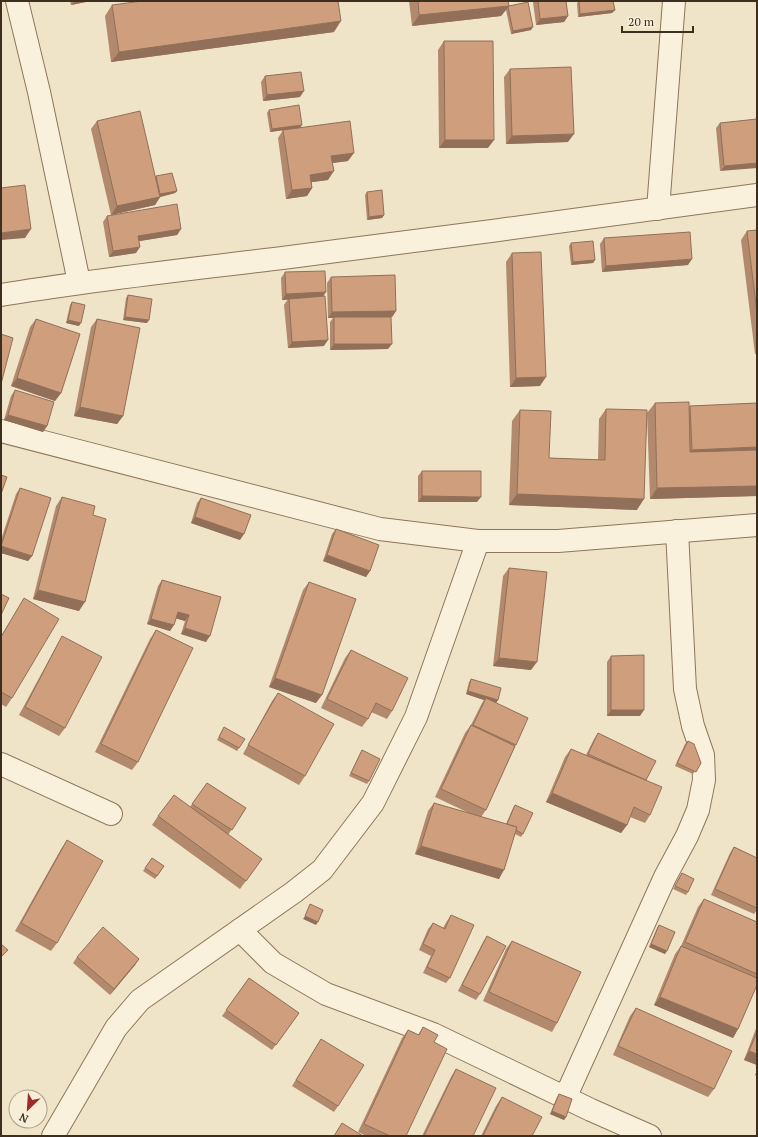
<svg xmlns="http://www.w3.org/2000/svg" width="758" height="1137" font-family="'PT Serif',serif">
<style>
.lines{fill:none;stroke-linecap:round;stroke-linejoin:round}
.minor-casing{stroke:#8d765c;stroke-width:24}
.minor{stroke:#faf1dc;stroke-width:22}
.wall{fill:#b2896c}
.shaded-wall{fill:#916f58}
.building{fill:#cf9f7d;stroke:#916f58}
</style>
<rect width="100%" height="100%" fill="#f0e4c8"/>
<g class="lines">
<g class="minor-casing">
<g id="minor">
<polyline points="17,1 39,92 79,282"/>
<polyline points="658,209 674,1"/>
<path d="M1,295C97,279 193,269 290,257C446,237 601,217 757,195"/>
<polyline points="1,431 380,529 478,541 558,541 757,525"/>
<polyline points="1,764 111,814"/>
<polyline points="240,930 273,963 326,994 433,1034 591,1110 650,1136"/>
<polyline points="565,1098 665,877 687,836 698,810 704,780 703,755 693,726 685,689 677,531"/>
<polyline points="53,1136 116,1028 140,1000 294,892 322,870 373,803 416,717 478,541"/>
</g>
</g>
<use href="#minor" class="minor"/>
</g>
<g class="wall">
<polygon points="70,1 91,1 71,5"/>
<polygon points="409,1 508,1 509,6 531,30 511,34 506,10 501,16 412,26"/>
<polygon points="534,1 566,1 568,16 564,22 536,25 533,2"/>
<polygon points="579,1 613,1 615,10 612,13 578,17 577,3"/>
<polygon points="112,5 334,32 111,62 105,16"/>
<polygon points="444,41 488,148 439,148 438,50"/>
<polygon points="510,69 568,142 506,144 504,77"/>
<polygon points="265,76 300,97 263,101 261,82"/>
<polygon points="269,110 300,128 348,161 332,163 328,180 312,182 312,188 307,196 286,199 278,138 283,130 270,132 267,113"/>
<polygon points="757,119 720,171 716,128 720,123"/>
<polygon points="97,121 156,177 177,191 175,193 160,197 155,205 111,215 91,129"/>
<polygon points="367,192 384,215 382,218 367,220 365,195"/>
<polygon points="107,216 181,229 177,235 139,241 136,253 109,257 103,222"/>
<polygon points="757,230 757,354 755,354 741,240 747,231"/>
<polygon points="604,238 688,265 602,272 600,244"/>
<polygon points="571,243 595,260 593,263 571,265 569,246"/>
<polygon points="512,253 540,386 510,387 506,262"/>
<polygon points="285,272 323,297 324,346 288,348 284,305 288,299 282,300 281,278"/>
<polygon points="331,277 396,311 392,317 391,317 388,349 330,350 330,322 333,318 328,318 327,283"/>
<polygon points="128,295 147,323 123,320 126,298"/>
<polygon points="72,302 79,326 66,323 70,305"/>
<polygon points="36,319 61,393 55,401 11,386 30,327"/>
<polygon points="97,319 123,416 117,424 74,416 91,327"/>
<polygon points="15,390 47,426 43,432 4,420 11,396"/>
<polygon points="655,403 689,407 690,406 757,403 757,496 650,499 647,413"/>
<polygon points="606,409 637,510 509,505 512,421 520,410 549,458 598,460 599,419"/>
<polygon points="422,471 477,502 418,502 418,476"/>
<polygon points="20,488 32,556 28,561 1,553 1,540 16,494"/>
<polygon points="62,497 93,515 79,611 33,599 56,506"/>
<polygon points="201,498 240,540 191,523 197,503"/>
<polygon points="336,529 370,571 366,577 323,561 332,534"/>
<polygon points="509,568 531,670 493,666 503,576"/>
<polygon points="162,580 221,597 206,642 181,634 185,621 176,618 170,631 147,624 158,586"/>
<polygon points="309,582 316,703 269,687 303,590"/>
<polygon points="24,598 12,698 6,707 1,704 1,636 19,607"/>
<polygon points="156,630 138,762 132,770 95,752 150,639"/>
<polygon points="62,636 65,728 59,736 19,715 57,645"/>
<polygon points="351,650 392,711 387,719 371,712 368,719 362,727 321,708 345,658"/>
<polygon points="611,656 640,716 607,716 607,662"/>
<polygon points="471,679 498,700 496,703 528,718 486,810 481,817 506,824 513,808 515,805 523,834 521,837 515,834 499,879 415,854 428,811 434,803 469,813 435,797 465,733 471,725 482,703 484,700 466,694 469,682"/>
<polygon points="278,693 305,776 299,785 243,754 272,701"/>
<polygon points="224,727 239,748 237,751 217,740"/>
<polygon points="598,733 646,780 650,815 645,823 630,817 627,825 621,833 546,802 565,757 571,749 586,755 594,739"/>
<polygon points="688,741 701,763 693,774 675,766 685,744"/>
<polygon points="362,750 369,781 367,784 349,776"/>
<polygon points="207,783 246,808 228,835 262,859 240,889 152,825 158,816 190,807"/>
<polygon points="67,840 57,943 51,951 15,931 61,849"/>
<polygon points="734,847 757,858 757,910 754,914 711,895 730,853"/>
<polygon points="152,858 164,866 155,879 143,871"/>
<polygon points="682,873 688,892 686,895 673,889 680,876"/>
<polygon points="704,899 757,922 757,985 738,1029 733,1038 654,1005 675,954 681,946 698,907"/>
<polygon points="451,915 450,978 446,983 423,973 431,956 419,950 428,929 433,923 443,928 447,921"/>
<polygon points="659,925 665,954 649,947 657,928"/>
<polygon points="487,936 480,994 476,1000 458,991 483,942"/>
<polygon points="512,941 557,1023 552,1032 483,1001 506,949"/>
<polygon points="77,957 139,959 135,965 110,995 73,963"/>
<polygon points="249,978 299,1013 272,1050 222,1016"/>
<polygon points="636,1008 714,1089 708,1097 613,1055 630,1016"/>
<polygon points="757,1026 757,1065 744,1060"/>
<polygon points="423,1027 434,1042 406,1136 366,1136 358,1132 402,1038 408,1030 418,1035"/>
<polygon points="321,1039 338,1106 334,1112 292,1086"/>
<polygon points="456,1069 473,1136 422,1136 451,1077"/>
<polygon points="757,1070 757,1077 755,1075"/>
<polygon points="559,1094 566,1117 564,1120 550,1114 557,1097"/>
<polygon points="502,1097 532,1136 481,1136 496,1106"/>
</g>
<g class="shaded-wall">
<polygon points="75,1 91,1 71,5"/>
<polygon points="509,6 501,16 412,26 419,15"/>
<polygon points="615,10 612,13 578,17 580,14"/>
<polygon points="568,16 564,22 536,25 540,19"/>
<polygon points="341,21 334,32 111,62 119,52"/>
<polygon points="533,27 531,30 511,34 513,31"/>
<polygon points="304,91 300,97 263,101 267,95"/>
<polygon points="302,125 300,128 270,132 272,129"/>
<polygon points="574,134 568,142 506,144 512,136"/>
<polygon points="445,140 494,140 488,148 439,148"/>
<polygon points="354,153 348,161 325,164 331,156"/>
<polygon points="757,163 757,168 720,171 724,166"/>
<polygon points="334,171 328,180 305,183 310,175"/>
<polygon points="312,188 307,196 286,199 292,190"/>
<polygon points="177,191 175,193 160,197 155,205 111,215 117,206 160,194"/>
<polygon points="384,215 382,218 367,220 369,217"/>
<polygon points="31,229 25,238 1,240 1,233"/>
<polygon points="181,229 177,235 134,242 138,236"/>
<polygon points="140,247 136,253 109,257 113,251"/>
<polygon points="692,259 688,265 602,272 606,266"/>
<polygon points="595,260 593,263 571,265 573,262"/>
<polygon points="326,292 322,298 282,300 286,294"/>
<polygon points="396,311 392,317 334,318 334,317 333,318 328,318 332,312"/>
<polygon points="125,317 149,320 147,323 123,320"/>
<polygon points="68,320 81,323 79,326 66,323"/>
<polygon points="328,340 324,346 288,348 292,342"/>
<polygon points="334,344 392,344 388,349 330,350"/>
<polygon points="546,377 540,386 510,387 516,378"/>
<polygon points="17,378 61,393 55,401 11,386"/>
<polygon points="80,407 123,416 117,424 74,416"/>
<polygon points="8,415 47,426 43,432 4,420"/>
<polygon points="757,447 757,456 686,458 692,450"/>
<polygon points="757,486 757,496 650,499 657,488"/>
<polygon points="517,494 644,499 637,510 509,505"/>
<polygon points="422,496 481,497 477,502 418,502"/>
<polygon points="195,517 244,534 240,540 191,523"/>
<polygon points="1,546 32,556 28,561 1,553"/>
<polygon points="327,555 370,571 366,577 323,561"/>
<polygon points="38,590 85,602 79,611 33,599"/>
<polygon points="178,612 189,615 185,621 174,618"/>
<polygon points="151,619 174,625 170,631 147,624"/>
<polygon points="185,628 210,636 206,642 181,634"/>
<polygon points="499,658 537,662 531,670 493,666"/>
<polygon points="275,678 322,695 316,703 269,687"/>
<polygon points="468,691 498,700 496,703 486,698 484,700 466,694"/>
<polygon points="611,710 644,710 640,716 607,716"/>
<polygon points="552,793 627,825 621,833 546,802"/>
<polygon points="421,846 504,870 499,879 415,854"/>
<polygon points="305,916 318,922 316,925 303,919"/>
<polygon points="651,944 667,951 665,954 649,947"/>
<polygon points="139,959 135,965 110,995 114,989"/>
<polygon points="660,997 738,1029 733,1038 654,1005"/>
<polygon points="749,1051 757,1054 757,1065 744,1060"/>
<polygon points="552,1111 566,1117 564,1120 550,1114"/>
</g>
<g class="building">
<polygon points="142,1 338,1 341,21 119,52 112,5"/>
<polygon points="418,1 508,1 509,6 419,15"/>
<polygon points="538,1 566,1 568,16 540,19"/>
<polygon points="579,1 613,1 615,10 580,14"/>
<polygon points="528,2 533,27 513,31 508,7 509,6"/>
<polygon points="444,41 493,41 494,140 445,140"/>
<polygon points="571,67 574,134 512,136 510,69"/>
<polygon points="301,72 304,91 267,95 265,76"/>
<polygon points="299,105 302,125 272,129 269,110"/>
<polygon points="140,111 160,197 117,206 97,121"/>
<polygon points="757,119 757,163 724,166 720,123"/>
<polygon points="350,121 354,153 331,156 334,171 310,175 312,188 292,190 283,130"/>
<polygon points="172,173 177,191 160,194 156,176"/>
<polygon points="25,185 31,229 1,233 1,188"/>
<polygon points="382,190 384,215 369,217 367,192"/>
<polygon points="177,204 181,229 138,236 140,247 113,251 107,216"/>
<polygon points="757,230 757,313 747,231"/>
<polygon points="690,232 692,259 606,266 604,238"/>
<polygon points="593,241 595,260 573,262 571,243"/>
<polygon points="541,252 546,377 516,378 512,253"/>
<polygon points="325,271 326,292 286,294 285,272"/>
<polygon points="395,275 396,311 332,312 331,277"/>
<polygon points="128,295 152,299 149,320 125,317"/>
<polygon points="325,296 328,340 292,342 289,299"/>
<polygon points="72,302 85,305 81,323 68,320"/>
<polygon points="334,317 391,317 392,344 334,344"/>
<polygon points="36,319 80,334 61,393 17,378"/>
<polygon points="97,319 140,328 123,416 80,407"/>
<polygon points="1,334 13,338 1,384"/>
<polygon points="15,390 54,402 47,426 8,415"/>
<polygon points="689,402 690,452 757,450 757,486 657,488 655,403"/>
<polygon points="757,403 757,447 692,450 690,406"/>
<polygon points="606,409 647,410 644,499 517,494 520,410 551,411 549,458 605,460"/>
<polygon points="422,471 481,471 481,497 422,496"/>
<polygon points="1,475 7,477 1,494"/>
<polygon points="20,488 51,498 32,556 1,546"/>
<polygon points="62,497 95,506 93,515 106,519 85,602 38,590"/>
<polygon points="201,498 251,515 244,534 195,517"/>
<polygon points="336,529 379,545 370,571 327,555"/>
<polygon points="509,568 547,572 537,662 499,658"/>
<polygon points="162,580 221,597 210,636 185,628 189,615 178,612 174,625 151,619"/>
<polygon points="309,582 356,599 322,695 275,678"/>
<polygon points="1,594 9,598 1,615"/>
<polygon points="24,598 59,619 12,698 1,692 1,637"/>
<polygon points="156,630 193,648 138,762 101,744"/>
<polygon points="62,636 102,657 65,728 25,707"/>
<polygon points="351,650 408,678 392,711 376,703 368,719 327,699"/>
<polygon points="644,655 644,710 611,710 611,656"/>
<polygon points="471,679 501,688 498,700 468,691"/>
<polygon points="278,693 334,724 305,776 248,745"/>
<polygon points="486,698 528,718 516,745 473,725"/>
<polygon points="471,725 515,746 486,810 441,789"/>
<polygon points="224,727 245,739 239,748 219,737"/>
<polygon points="598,733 656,761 646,780 621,769 588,754"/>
<polygon points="688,741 694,744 701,763 696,772 677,763"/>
<polygon points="571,749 662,787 650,815 634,807 627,825 552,793"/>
<polygon points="362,750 380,759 369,781 351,773"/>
<polygon points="207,783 246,808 232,830 192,804"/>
<polygon points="174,795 262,859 246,881 158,816"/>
<polygon points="434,803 517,827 504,870 421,846"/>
<polygon points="515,805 533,813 523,834 516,830 517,827 507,824"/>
<polygon points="67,840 103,861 57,943 21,923"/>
<polygon points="734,847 757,858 757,908 715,889"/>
<polygon points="152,858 164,866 157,876 145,868"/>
<polygon points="682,873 694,879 688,892 675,886"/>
<polygon points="704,899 757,922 757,974 685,942"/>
<polygon points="310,904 323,910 318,922 305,916"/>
<polygon points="451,915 474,925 450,978 427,967 435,950 423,944 433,923 445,929"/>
<polygon points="659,925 675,932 667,951 651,944"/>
<polygon points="103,927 139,959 114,989 77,957"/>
<polygon points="487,936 506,946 480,994 462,985"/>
<polygon points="512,941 581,972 557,1023 489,992"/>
<polygon points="1,944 8,950 1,957"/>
<polygon points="681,946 757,978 757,985 738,1029 660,997"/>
<polygon points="249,978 299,1013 276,1045 226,1010"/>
<polygon points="636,1008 732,1051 714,1089 618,1046"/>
<polygon points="423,1027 438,1035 434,1042 447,1049 406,1136 390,1136 364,1124 408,1030 419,1035"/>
<polygon points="757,1032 757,1054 749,1051"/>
<polygon points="321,1039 364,1065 338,1106 296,1080"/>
<polygon points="456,1069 496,1088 473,1136 424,1136"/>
<polygon points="559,1094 572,1099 566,1117 552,1111"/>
<polygon points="502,1097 542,1117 532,1136 483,1136"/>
<polygon points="342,1123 363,1136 334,1136"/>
</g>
<rect width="758" height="1137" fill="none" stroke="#3d2e20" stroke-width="4"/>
<g transform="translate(28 1109) rotate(205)"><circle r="19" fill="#f7eed8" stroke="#ada18e"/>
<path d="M0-3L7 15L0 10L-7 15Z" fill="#9e2a2b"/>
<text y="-6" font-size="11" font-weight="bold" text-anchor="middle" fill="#3d2e20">N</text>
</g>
<path d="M622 26v6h71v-6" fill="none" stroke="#3d2e20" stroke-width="2"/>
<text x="628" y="26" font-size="12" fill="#3d2e20" stroke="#f7eed8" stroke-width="3" paint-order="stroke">20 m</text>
</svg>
